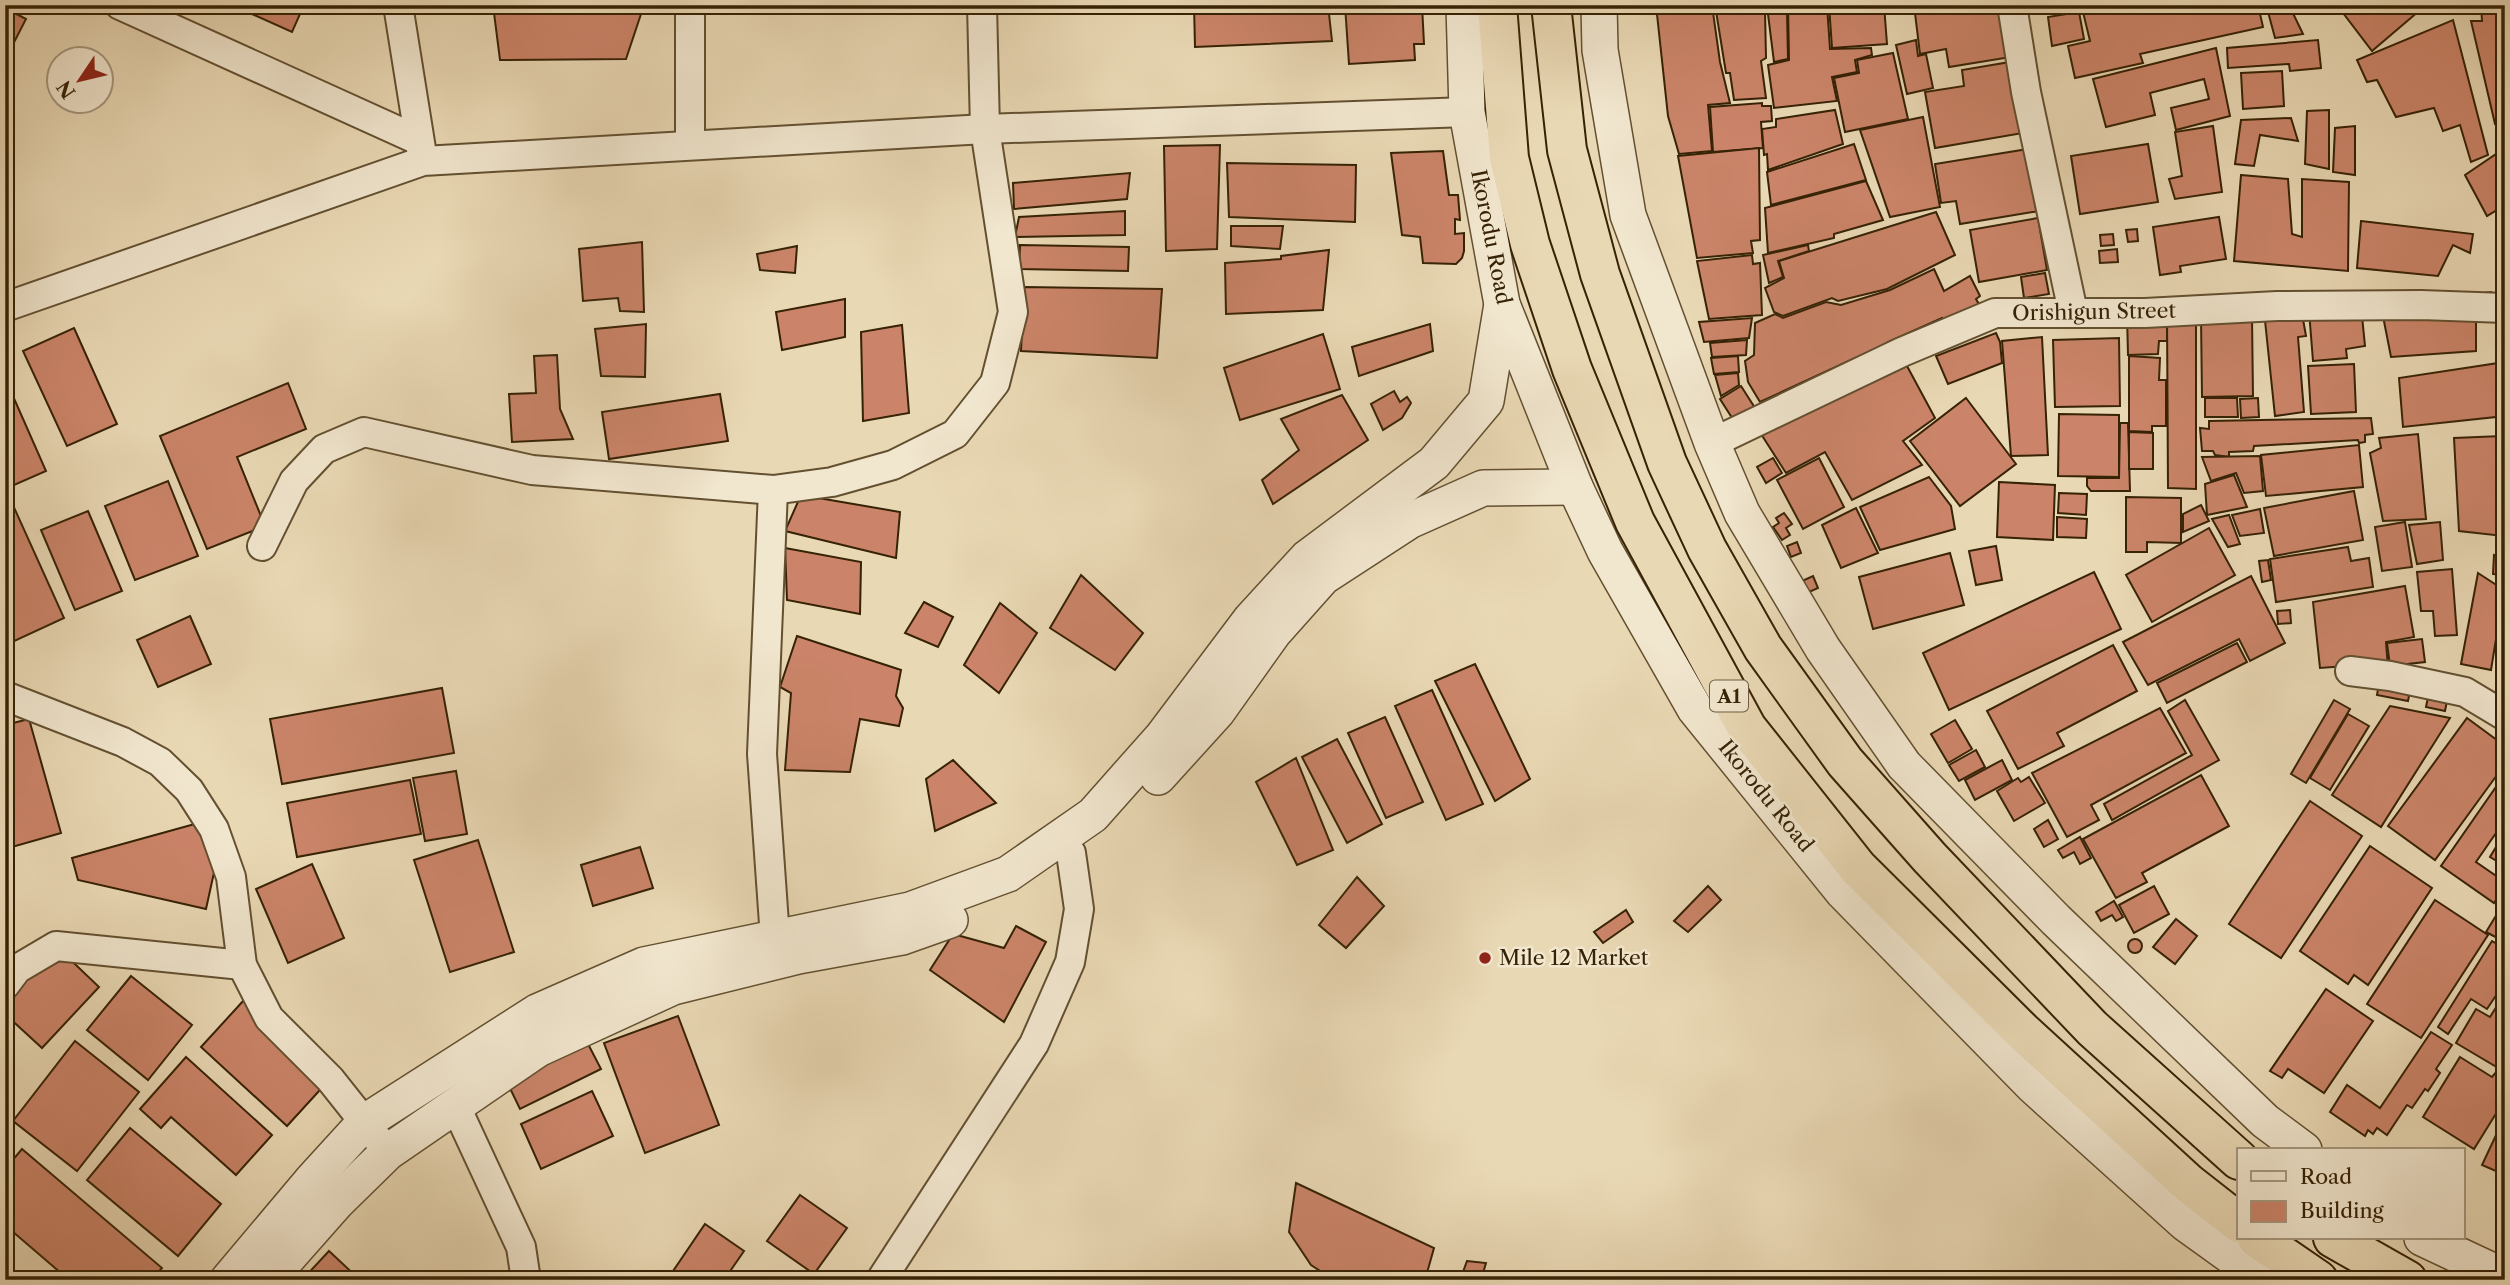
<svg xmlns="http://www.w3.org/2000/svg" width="2510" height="1285" font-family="'Libre Caslon Text',serif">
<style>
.building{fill:#cb8469;stroke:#362205;stroke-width:2}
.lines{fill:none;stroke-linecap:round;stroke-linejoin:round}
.minor-casing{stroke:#635031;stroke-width:32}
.tertiary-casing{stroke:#635031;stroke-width:38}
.motorway-casing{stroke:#362205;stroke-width:42}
.minor{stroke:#f1e6ce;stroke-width:28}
.tertiary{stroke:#f1e6ce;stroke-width:35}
.motorway{stroke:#e9d8b4;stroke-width:38}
.poi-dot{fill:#8f2418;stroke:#f1e6ce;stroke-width:2.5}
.labels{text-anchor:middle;stroke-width:5;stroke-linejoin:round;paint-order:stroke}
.shield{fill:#f1e6ce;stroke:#6e5d41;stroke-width:2}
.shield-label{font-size:19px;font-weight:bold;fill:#362205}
.street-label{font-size:21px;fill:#362205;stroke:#f1e6ce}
.poi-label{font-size:21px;fill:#362205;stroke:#f1e6ce;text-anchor:start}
</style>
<rect width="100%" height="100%" fill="#e9d8b4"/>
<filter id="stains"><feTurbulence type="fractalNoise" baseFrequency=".00286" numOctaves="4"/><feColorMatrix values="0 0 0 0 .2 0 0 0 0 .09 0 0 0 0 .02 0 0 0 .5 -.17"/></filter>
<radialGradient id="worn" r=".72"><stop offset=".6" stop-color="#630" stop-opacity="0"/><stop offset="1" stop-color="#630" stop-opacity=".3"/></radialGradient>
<g class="building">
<polygon points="232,5 304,5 292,32"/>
<polygon points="493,5 644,5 626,59 500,60"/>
<polygon points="1194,5 1328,5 1332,41 1195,47"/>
<polygon points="1345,5 1422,5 1424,44 1414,44 1415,60 1349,64"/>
<polygon points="1656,5 1712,5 1720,62 1730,103 1708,105 1712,151 1679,154 1668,116"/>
<polygon points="1715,5 1775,5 1765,11 1766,58 1761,61 1766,98 1734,100 1730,73 1726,73"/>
<polygon points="1788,5 1827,5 1830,49 1871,48 1872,55 1855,60 1857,72 1832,77 1837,101 1774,108 1768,65 1789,60"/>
<polygon points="1829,5 1884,5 1887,44 1832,48"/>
<polygon points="1914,5 1981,5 1983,14 2011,10 2011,57 1949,67 1946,49 1920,54"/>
<polygon points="2112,5 2258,5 2263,27 2140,54 2143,63 2075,78 2068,46 2090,41 2083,12"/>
<polygon points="2270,5 2289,5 2303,34 2275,38 2267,8"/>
<polygon points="2337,5 2426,5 2372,51"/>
<polygon points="2481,5 2498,5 2505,10 2505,121 2495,124 2471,21 2482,21"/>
<polygon points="5,8 26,19 5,60"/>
<polygon points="1787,11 1788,59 1774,62 1768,14"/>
<polygon points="2079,12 2084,39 2052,46 2048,17"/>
<polygon points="2453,20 2488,155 2471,162 2460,125 2443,131 2434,108 2396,117 2377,80 2367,82 2357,60"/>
<polygon points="1916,40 1918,56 1926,54 1933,88 1907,94 1896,45"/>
<polygon points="2318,40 2321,68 2290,71 2289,64 2228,68 2227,48"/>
<polygon points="2216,48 2230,116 2176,130 2171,108 2209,99 2204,79 2150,93 2155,115 2106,127 2093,79"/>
<polygon points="1893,53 1908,119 1845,132 1834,78 1859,73 1857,60"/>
<polygon points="2010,62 2023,133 1935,148 1925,92 1964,86 1962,70"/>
<polygon points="2282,71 2284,106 2243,109 2241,73"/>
<polygon points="1762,103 1762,106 1771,106 1772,121 1761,122 1763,148 1713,152 1710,107"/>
<polygon points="1835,110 1843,144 1768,170 1767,154 1764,155 1762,129 1776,127 1776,119"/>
<polygon points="2329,110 2329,169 2305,164 2307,111"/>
<polygon points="1923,117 1940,207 1890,217 1860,130"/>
<polygon points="2291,118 2298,141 2260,135 2254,166 2235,164 2241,120"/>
<polygon points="2213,126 2222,192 2175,199 2169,179 2182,176 2175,132"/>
<polygon points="2355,126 2355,175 2333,172 2335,128"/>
<polygon points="1854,144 1866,180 1771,205 1767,172"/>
<polygon points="2148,144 2158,202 2080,214 2071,156"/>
<polygon points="1220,145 1217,249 1166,251 1164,146"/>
<polygon points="1759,148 1760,240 1751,241 1753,253 1697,258 1678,156"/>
<polygon points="2505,148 2505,205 2487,216 2465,175"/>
<polygon points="2028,149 2039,211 1960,224 1956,201 1941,203 1935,164"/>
<polygon points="1443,151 1449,195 1458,195 1460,220 1455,219 1455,234 1464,233 1464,251 1462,258 1456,264 1423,263 1420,237 1402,235 1391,153"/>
<polygon points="1227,163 1356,165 1355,222 1229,217"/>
<polygon points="1130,173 1127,199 1014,209 1013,183"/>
<polygon points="2241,175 2288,179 2292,234 2302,237 2302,179 2349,182 2348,271 2234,261"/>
<polygon points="1866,181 1883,220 1834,234 1834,238 1768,253 1765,208"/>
<polygon points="1125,211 1125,235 1015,237 1019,217"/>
<polygon points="1936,212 1955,255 1887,289 1838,301 1832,298 1783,316 1774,312 1765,288 1784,278 1779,261"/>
<polygon points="2219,217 2226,259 2180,266 2181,272 2160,275 2153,227"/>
<polygon points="2038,218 2047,270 1979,282 1970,230"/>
<polygon points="2361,221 2473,234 2470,253 2453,245 2438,276 2357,268"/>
<polygon points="1231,226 1283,226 1280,249 1231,246"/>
<polygon points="2137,229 2138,241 2128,242 2126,230"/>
<polygon points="2113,234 2114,245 2101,246 2100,235"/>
<polygon points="642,242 644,312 620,311 618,298 583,301 579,249"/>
<polygon points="1020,245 1129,247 1128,271 1019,269"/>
<polygon points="1808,245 1809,251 1778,261 1783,277 1769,283 1763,255"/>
<polygon points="797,246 795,273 760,270 757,254"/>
<polygon points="2117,249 2118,262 2100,263 2099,251"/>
<polygon points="1329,250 1323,310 1226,314 1225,263 1281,259 1281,256"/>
<polygon points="1752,255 1753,264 1760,263 1762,315 1709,319 1697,261"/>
<polygon points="1934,269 1944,291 1970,276 1980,296 1976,299 1980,306 1947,325 1942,318 1888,342 1889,348 1869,357 1866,353 1760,402 1748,382 1745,361 1754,355 1755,323 1775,314 1783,318 1826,302 1841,305 1890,290"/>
<polygon points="2045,273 2049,294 2024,298 2021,277"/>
<polygon points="1024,287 1162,289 1157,358 1021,351"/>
<polygon points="2491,292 2497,318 2476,319 2476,351 2391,357 2381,306"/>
<polygon points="845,299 845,337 782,350 776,312"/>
<polygon points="2361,306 2365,346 2346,349 2347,358 2313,361 2309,311"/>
<polygon points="2301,308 2306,336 2298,337 2304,412 2275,416 2264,311"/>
<polygon points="2196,314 2196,489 2168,488 2167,315"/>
<polygon points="2127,315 2167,315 2167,341 2159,341 2158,354 2128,355"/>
<polygon points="2201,317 2252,317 2253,396 2202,397"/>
<polygon points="1752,318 1749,338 1704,342 1699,322"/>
<polygon points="646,324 645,377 601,376 595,329"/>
<polygon points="1430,324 1433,351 1359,376 1352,347"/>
<polygon points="902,325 909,413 863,421 861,332"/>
<polygon points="74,328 117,424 67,446 23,351"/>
<polygon points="1996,333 2000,342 2002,363 1948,384 1936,356"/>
<polygon points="1323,334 1340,389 1240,420 1224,368"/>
<polygon points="2042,337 2048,455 2011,456 2002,341"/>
<polygon points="2119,338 2120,406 2055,407 2053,340"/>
<polygon points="1747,340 1746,355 1712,357 1710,343"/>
<polygon points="557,355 560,409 573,439 512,442 509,394 536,393 534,356"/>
<polygon points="1738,356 1739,372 1714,374 1711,358"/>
<polygon points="2129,356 2160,358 2159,380 2166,380 2166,426 2152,426 2152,432 2129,431"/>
<polygon points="2505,362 2505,416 2403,427 2399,378"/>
<polygon points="2354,364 2356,412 2311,414 2308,366"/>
<polygon points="1907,366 1935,418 1903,441 1922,465 1852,500 1825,452 1786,473 1761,434"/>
<polygon points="1738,373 1739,385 1721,396 1715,375"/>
<polygon points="5,378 46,471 5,489"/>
<polygon points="288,383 306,429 237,457 265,526 207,549 160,436"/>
<polygon points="1741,386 1755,408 1734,421 1720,399"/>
<polygon points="1394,391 1400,402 1407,397 1411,403 1402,418 1383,430 1371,404"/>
<polygon points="720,394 728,441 609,459 602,412"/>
<polygon points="1342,395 1368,440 1273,504 1262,480 1299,450 1281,419"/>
<polygon points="1966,398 2016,464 1960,506 1910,441"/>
<polygon points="2205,398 2237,398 2238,417 2205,417"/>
<polygon points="2258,398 2259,417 2241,418 2240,399"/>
<polygon points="2059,414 2119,415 2119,477 2058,476"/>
<polygon points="2371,418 2373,434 2365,435 2365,442 2359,443 2358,440 2254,446 2253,451 2229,452 2229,457 2215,455 2213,451 2202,451 2200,428 2209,429 2209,421"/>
<polygon points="2120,423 2128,423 2130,491 2091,491 2087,486 2087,478 2119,478"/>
<polygon points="2129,432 2153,433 2153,469 2129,469"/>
<polygon points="2418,434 2426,519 2383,521 2370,453 2381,448 2379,438"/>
<polygon points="2502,436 2503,536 2459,531 2454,438"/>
<polygon points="2359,445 2363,487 2266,496 2261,455"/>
<polygon points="2260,456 2263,491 2244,493 2236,473 2211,481 2202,457"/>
<polygon points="1773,458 1782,473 1766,483 1757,467"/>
<polygon points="1819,458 1844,507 1803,529 1777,480"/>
<polygon points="2234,475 2247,507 2207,515 2205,484"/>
<polygon points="1929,477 1951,506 1955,529 1880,550 1860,507"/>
<polygon points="168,481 198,556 135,580 105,506"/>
<polygon points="1999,482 2055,485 2053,540 1997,537"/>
<polygon points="2354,491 2363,540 2274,556 2264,508"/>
<polygon points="2059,493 2087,494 2086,515 2058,513"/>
<polygon points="801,495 900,512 896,558 785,531"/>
<polygon points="2126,497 2181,498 2181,543 2147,542 2147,552 2126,552"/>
<polygon points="12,503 64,618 10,643 5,634 5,505"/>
<polygon points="2201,505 2209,521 2183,532 2183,514"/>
<polygon points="1856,508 1878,553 1841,568 1822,525"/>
<polygon points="2260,509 2264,533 2240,536 2232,515"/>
<polygon points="88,511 122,591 75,610 41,530"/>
<polygon points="1784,513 1792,524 1786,528 1790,535 1782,540 1773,527 1779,523 1776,518"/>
<polygon points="2229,515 2240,544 2228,547 2212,519"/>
<polygon points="2057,517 2087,519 2086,538 2057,537"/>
<polygon points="2405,522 2412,567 2382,571 2375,527"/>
<polygon points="2440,522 2443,560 2417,564 2409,525"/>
<polygon points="2209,528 2235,575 2152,622 2126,575"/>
<polygon points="1797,542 1801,553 1791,557 1787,546"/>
<polygon points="1996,546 2002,580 1976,585 1969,551"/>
<polygon points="2348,547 2351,561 2369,558 2373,587 2276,602 2270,559"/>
<polygon points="785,548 861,562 860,614 787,600"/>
<polygon points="1950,553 1964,605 1873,629 1859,577"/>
<polygon points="2494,555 2505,559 2505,576 2493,574"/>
<polygon points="2268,560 2271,580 2262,582 2259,561"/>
<polygon points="2452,569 2457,635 2435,636 2433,611 2421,611 2417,572"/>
<polygon points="2094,572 2121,629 1949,710 1923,653"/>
<polygon points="2478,573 2504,590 2491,670 2461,664"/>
<polygon points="1081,575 1143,633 1115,670 1050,628"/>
<polygon points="1813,576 1818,588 1807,593 1802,581"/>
<polygon points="2251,576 2285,643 2250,661 2239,639 2148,685 2123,642"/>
<polygon points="2405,586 2414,637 2386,642 2388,668 2375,664 2320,668 2313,602"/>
<polygon points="924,602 953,617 938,647 905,633"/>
<polygon points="1000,603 1037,633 999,693 964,665"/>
<polygon points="2290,610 2291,623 2278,624 2277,611"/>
<polygon points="190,616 211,664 158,687 137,640"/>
<polygon points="797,636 901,670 896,696 903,708 899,726 860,719 850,772 785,770 791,693 780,687"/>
<polygon points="2422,639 2425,662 2390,666 2387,643"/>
<polygon points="2237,643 2247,662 2167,703 2157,683"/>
<polygon points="2113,645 2137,691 2057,733 2064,746 2018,769 1987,711"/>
<polygon points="1475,664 1530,779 1495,801 1435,681"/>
<polygon points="2380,678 2411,685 2408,701 2377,695"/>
<polygon points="442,688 454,753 282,784 270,719"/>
<polygon points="1432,690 1483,804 1446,820 1395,706"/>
<polygon points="2429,692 2448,696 2445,711 2426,707"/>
<polygon points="2185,700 2219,760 2112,820 2104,804 2192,755 2168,711"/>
<polygon points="2334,700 2350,709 2306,783 2291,774"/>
<polygon points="2390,706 2450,718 2381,827 2332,795"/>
<polygon points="2160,708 2186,753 2091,805 2099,820 2067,837 2032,773"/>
<polygon points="2348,714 2369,726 2330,790 2310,778"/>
<polygon points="1385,717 1423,802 1386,818 1348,733"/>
<polygon points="2467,718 2505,746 2505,764 2435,860 2388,826"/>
<polygon points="29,719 61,833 5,849 5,725"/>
<polygon points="1955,720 1972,749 1948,763 1931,734"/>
<polygon points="1337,739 1382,824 1347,843 1302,757"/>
<polygon points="1976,750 1985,767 1959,781 1949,765"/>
<polygon points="1296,758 1333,850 1297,865 1256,782"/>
<polygon points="953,760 996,803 935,831 926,779"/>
<polygon points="2002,760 2012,780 1975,800 1965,780"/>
<polygon points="456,771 467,834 425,841 413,778"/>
<polygon points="2505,774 2505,820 2476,862 2505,882 2505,887 2494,903 2441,866"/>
<polygon points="2201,775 2229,826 2142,873 2147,882 2116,898 2083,839"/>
<polygon points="2029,777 2045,803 2014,821 1997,791 2018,778 2021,782"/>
<polygon points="410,780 421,834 297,857 287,803"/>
<polygon points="2310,801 2362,836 2281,958 2229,924"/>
<polygon points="2048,820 2058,839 2044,847 2034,829"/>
<polygon points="202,822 215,868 206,909 78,880 72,858"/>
<polygon points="2505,832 2505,866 2490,857"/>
<polygon points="2080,837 2091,858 2080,864 2074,852 2063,858 2058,850"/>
<polygon points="478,840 514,952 450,972 414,860"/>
<polygon points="2370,846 2432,888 2368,985 2354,975 2348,984 2300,951"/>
<polygon points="640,847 653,888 593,906 581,865"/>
<polygon points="312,864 344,938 288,963 256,889"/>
<polygon points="1357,877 1384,906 1346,948 1319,925"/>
<polygon points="1708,886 1721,900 1688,932 1674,921"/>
<polygon points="2154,886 2169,914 2134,933 2119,905"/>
<polygon points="2435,900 2488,935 2421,1038 2367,1004"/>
<polygon points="2114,901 2123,917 2116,921 2112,915 2101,921 2096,912"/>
<polygon points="1626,910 1633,922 1603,943 1594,932"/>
<polygon points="2497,914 2505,918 2505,934 2501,940 2486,932"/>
<polygon points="2176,919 2197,936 2175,964 2153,947"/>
<polygon points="1016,926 1046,942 1004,1022 930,970 953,934 1004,948"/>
<circle cx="2135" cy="946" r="7"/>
<polygon points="2492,941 2505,949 2505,982 2487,1009 2471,999 2448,1034 2438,1027"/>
<polygon points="56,946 99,987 42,1048 5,1014 5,1000"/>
<polygon points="131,976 192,1025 148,1080 87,1030"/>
<polygon points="2326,989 2373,1021 2324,1093 2288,1069 2282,1078 2270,1071"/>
<polygon points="2505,993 2505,1072 2456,1043 2476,1009 2490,1017"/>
<polygon points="244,1000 330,1079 287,1126 201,1047"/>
<polygon points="678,1016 719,1125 645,1153 604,1043"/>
<polygon points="2431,1032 2452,1045 2436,1069 2440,1073 2428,1091 2425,1089 2412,1108 2407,1105 2387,1135 2377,1128 2373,1134 2368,1130 2365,1136 2330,1112 2347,1085 2380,1108"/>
<polygon points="75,1041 139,1092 77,1171 13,1121"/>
<polygon points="587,1042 601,1069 520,1109 507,1082"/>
<polygon points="186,1057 272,1135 236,1175 171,1117 161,1128 140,1109"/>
<polygon points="2460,1057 2492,1077 2497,1071 2505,1076 2505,1099 2474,1149 2423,1117"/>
<polygon points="592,1091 613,1136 541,1169 521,1124"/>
<polygon points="2505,1116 2505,1175 2482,1165"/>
<polygon points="130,1128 221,1204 178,1256 87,1180"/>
<polygon points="22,1149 162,1268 151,1280 69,1280 5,1225 5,1169"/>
<polygon points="1296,1183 1434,1248 1425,1280 1334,1280 1311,1265 1289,1232"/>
<polygon points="800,1195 847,1228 814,1274 767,1241"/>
<polygon points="705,1224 744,1251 724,1280 673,1280 669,1277"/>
<polygon points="329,1251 360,1280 302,1280"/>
<polygon points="1467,1261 1486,1263 1481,1280 1460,1280"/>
</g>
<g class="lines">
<g class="minor-casing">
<g id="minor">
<polyline points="120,5 418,140"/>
<polyline points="398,5 422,155"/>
<polyline points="2012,5 2026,92 2073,312"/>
<polyline points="690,144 690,5"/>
<polyline points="5,307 423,161 985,129 1467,112"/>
<polyline points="1712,443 1902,352 1995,313 2145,313 2277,306 2421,305 2505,308"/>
<polyline points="773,490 762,754 775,938"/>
<polyline points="262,546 294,481 324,449 364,432 532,470 773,490 832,482 893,465 955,434 995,383 1013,312 985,129 982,5"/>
<polyline points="2350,671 2390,676 2465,692 2505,716"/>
<polyline points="5,696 123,742 160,762 189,790 214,829 231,877 242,965 269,1018 330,1079 388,1152"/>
<polyline points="5,985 17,969 56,946 242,965"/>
<polyline points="456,1107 521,1247 526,1280"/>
<polyline points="881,1280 1034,1044 1070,962 1079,909 1071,853"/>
</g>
</g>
<g class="tertiary-casing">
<g id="tertiary">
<polyline points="1464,5 1467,112 1502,304 1575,487 1605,551 1695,709 1843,892 2033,1086 2185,1223 2264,1280"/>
<polyline points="1599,5 1600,50 1628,215 1712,443 1742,513 1823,649 1904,765 2056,920 2265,1121 2304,1150"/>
<polyline points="1158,777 1217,712 1274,632 1323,577 1409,521 1483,488 1575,487"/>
<polyline points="2422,1238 2505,1277"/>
<polyline points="228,1280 313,1179 365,1122 537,1012 644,965 910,910 1008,874 1093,815 1163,736 1251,619 1307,558 1434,463 1486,401 1502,304"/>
<polyline points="268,1280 337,1202 388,1152 538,1049 673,987 798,956 902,937 950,920"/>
</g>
</g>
<g class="motorway-casing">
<g id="motorway">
<polyline points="1497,5 1509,158 1530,244 1572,369 1635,522 1747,728 1858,868 2022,1031 2188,1183 2239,1223"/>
<polyline points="1551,5 1567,150 1600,274 1667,463 1707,549 1763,648 1845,762 1930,858 2092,1028 2239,1160"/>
<polyline points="2257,1238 2318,1280"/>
<polyline points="2333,1238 2407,1280"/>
</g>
</g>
<use href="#minor" class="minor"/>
<use href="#tertiary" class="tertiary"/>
<use href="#motorway" class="motorway"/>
</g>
<circle class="poi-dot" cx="1485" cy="958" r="7"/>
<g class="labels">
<rect class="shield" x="1710" y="680.5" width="38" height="31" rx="5"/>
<g class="shield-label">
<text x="1729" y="703">A1</text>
</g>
<g class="street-label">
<text transform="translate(1491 237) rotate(79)" y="7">Ikorodu Road</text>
<text transform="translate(2094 312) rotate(-1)" y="7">Orishigun Street</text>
<text transform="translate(1766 796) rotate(51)" y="7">Ikorodu Road</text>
</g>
<g class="poi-label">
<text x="1499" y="965">Mile 12 Market</text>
</g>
</g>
<rect width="2510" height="1285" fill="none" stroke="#e9d8b4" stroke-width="28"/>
<rect x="7" y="7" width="2496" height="1271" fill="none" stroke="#362205" stroke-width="3.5"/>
<rect x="14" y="14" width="2482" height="1257" fill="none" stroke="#362205" stroke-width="2"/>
<rect x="2237" y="1148" width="228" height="91" fill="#f1e6ce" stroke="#a6987e" stroke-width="2"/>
<rect x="2251" y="1171" width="35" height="10" fill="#f1e6ce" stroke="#a6987e" stroke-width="2"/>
<text x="2300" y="1184" font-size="21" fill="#362205">Road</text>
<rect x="2251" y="1201" width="35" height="21" fill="#cb8469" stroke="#a6987e" stroke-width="2"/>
<text x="2300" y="1218" font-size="21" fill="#362205">Building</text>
<g transform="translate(80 80) rotate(235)"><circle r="33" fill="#f1e6ce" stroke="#a6987e" stroke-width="2"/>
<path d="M0-5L12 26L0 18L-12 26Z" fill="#8f2418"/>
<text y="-10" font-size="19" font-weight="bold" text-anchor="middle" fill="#362205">N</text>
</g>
<rect width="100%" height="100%" filter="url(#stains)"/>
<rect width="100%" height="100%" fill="url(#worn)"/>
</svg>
